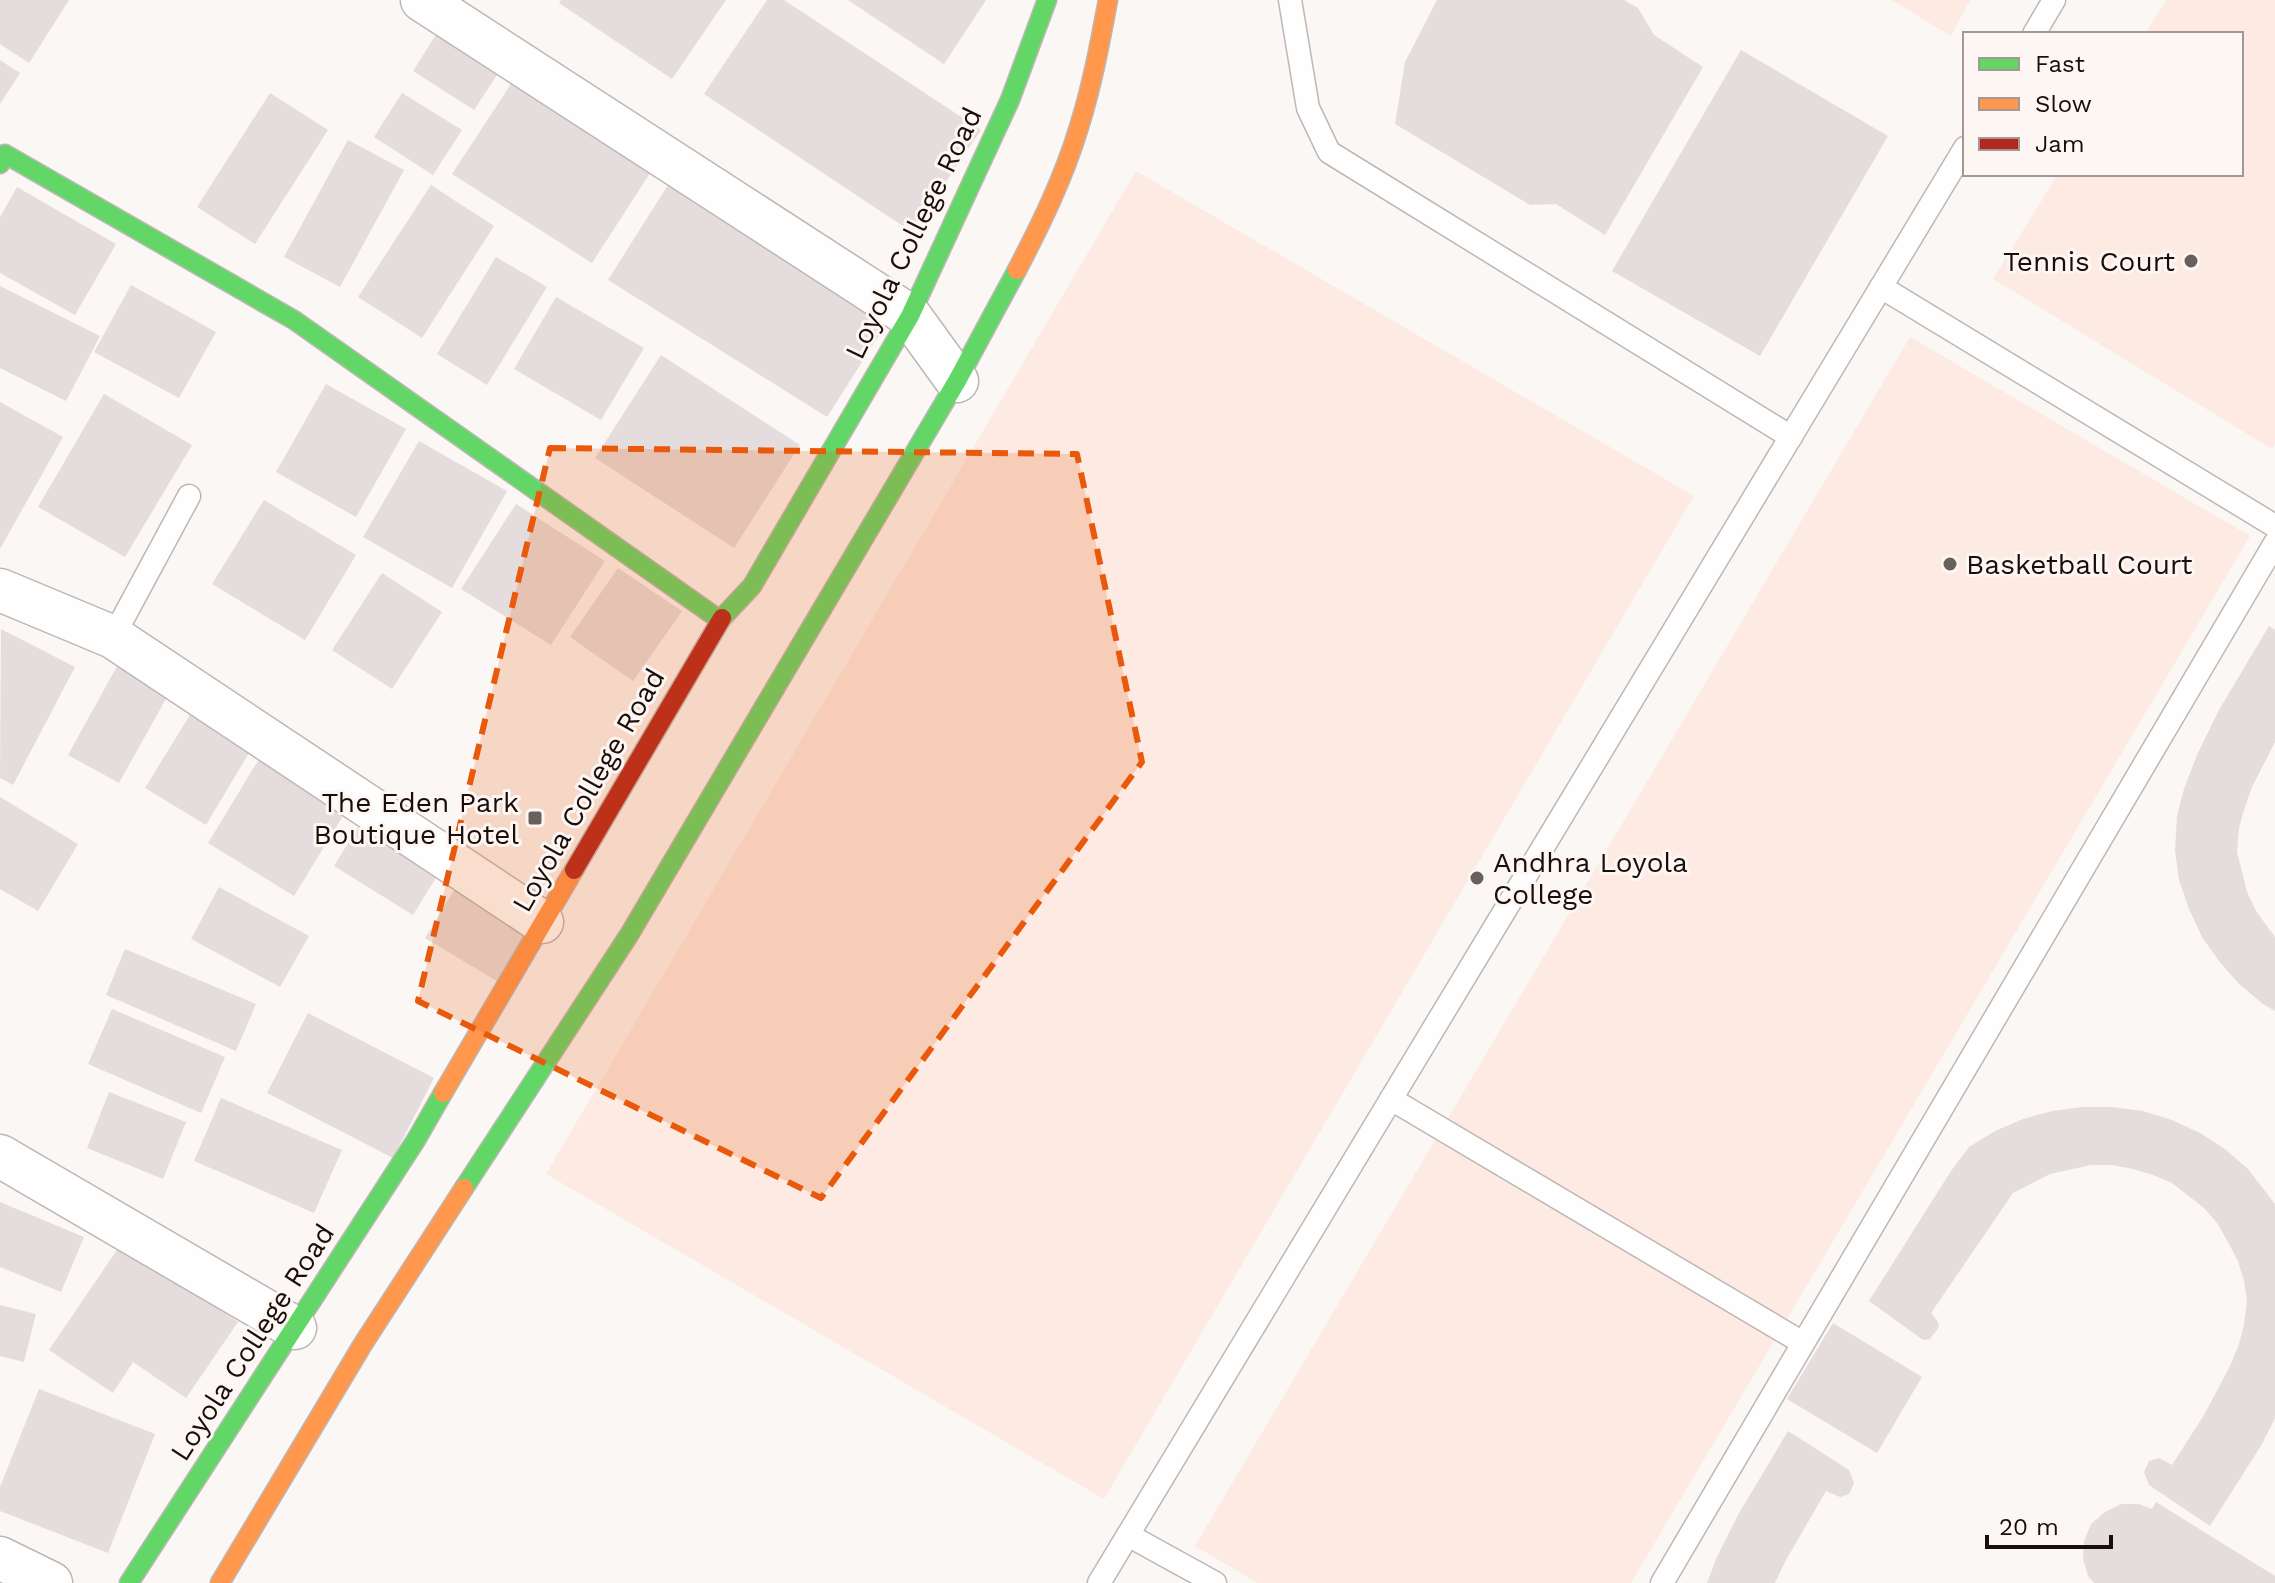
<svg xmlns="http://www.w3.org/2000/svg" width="2275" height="1583" font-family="'Work Sans',sans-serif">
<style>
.green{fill:#fdeae3}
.building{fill:#e5dcdd}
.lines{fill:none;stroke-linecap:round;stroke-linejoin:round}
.lane-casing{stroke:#beb7b4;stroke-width:25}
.street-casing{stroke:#beb7b4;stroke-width:45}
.fast-casing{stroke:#beb7b4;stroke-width:21}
.slow-casing{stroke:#beb7b4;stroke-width:21}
.jam-casing{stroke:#beb7b4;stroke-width:21}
.lane{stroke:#fefefe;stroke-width:22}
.street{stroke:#fefefe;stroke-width:42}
.fast{stroke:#63d668;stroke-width:18}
.slow{stroke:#ff974d;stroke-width:18}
.jam{stroke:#b3261e;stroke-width:18}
.marked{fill:#e8590c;fill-opacity:0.2;stroke:#e8590c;stroke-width:6;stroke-dasharray:16 10;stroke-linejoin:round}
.poi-dot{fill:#68605c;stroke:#fdf6f3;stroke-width:3}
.labels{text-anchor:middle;stroke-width:6;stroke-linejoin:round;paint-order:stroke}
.street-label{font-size:28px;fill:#190e0a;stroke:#fdf6f3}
.poi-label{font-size:28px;fill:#190e0a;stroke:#fdf6f3;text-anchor:end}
</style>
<rect width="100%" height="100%" fill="#fbf7f5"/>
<g class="green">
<polygon points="1892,0 1970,0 1951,36"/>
<polygon points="2166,0 2275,0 2275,444 2272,449 1993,279 2058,174 2241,174 2241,34 2145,34"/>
<polygon points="1136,171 1694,496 1104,1499 546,1174"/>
<polygon points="1910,337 2250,536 1631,1583 1258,1583 1195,1546"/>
</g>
<g class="building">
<polygon points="0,0 69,0 29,63 0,44"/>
<polygon points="561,0 726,0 672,79 559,3"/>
<polygon points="767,0 784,0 981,130 912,232 704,94"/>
<polygon points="848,0 986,0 944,64"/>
<polygon points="1437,0 1624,0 1638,8 1654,35 1703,67 1605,235 1556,204 1530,205 1395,124 1405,62"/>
<polygon points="439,30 501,69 474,110 413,71"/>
<polygon points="1741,50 1888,136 1760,356 1612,271"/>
<polygon points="0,60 20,73 0,104"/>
<polygon points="513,81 652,170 592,263 452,174"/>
<polygon points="270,93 328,130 255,244 197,207"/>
<polygon points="402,93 462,130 433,175 374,137"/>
<polygon points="348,140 404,170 340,287 284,257"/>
<polygon points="671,180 890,318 827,417 608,280"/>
<polygon points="431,185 494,226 422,338 358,297"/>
<polygon points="17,187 116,244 75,315 0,273 0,217"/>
<polygon points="496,257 547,287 487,385 437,354"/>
<polygon points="131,285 216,332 179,398 94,352"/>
<polygon points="0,286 100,336 66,401 0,368"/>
<polygon points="556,297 644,348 601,420 514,369"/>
<polygon points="661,355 800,445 734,548 595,458"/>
<polygon points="326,384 406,429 356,517 276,472"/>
<polygon points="104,394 192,445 125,557 38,507"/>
<polygon points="0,402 63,437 0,549"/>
<polygon points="419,441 507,491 452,588 363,537"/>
<polygon points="264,500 356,555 305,640 212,584"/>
<polygon points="516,504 605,561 551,645 461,589"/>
<polygon points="618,568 682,611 633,681 570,637"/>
<polygon points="382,573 442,612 392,689 332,650"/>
<polygon points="2269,626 2275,630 2275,742 2252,787 2244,810 2239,828 2237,852 2247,892 2256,911 2275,937 2275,1011 2263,1004 2239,984 2219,961 2202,937 2189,909 2179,880 2175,850 2177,816 2184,789 2197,755 2219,710"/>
<polygon points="1,629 75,667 13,785 0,778"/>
<polygon points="126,650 177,679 119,783 68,755"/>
<polygon points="193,710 253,746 206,825 145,788"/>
<polygon points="267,746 354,798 294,896 208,843"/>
<polygon points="0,797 78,844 38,911 0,889"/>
<polygon points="374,801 453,850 413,915 334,866"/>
<polygon points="475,856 550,901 500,983 425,938"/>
<polygon points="219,887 309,936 280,987 191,939"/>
<polygon points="125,949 256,1004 236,1051 106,995"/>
<polygon points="112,1009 225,1057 201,1113 88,1064"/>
<polygon points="308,1013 434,1078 393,1158 267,1093"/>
<polygon points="109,1092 186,1122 163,1179 87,1148"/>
<polygon points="221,1098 342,1150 314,1213 194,1161"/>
<polygon points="2082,1107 2112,1107 2143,1111 2172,1120 2200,1133 2225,1149 2248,1169 2275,1204 2275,1418 2262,1444 2210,1526 2149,1485 2144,1472 2149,1461 2159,1458 2172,1465 2204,1415 2230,1366 2239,1344 2244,1325 2247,1301 2244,1281 2238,1261 2218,1224 2204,1208 2172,1183 2153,1175 2133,1169 2112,1165 2091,1165 2050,1174 2013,1193 1931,1313 1938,1322 1939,1327 1930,1339 1923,1340 1869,1301 1951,1171 1969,1147 1995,1131 2023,1119 2052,1111"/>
<polygon points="0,1202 84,1237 61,1292 0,1267"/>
<polygon points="121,1244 238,1322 186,1398 133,1362 113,1393 49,1350"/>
<polygon points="0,1305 36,1314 24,1362 0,1356"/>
<polygon points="1833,1323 1922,1377 1877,1453 1787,1399"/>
<polygon points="39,1389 155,1434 108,1553 0,1511 0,1487"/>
<polygon points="1788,1431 1849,1470 1854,1483 1849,1494 1840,1497 1826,1491 1786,1560 1775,1583 1707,1583 1716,1559 1738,1515"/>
<polygon points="2156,1502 2275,1576 2275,1583 2094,1583 2088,1576 2083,1559 2084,1541 2091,1524 2105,1512 2121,1504 2139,1504 2152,1509"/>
</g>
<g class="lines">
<g class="lane-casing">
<g id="lane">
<polyline points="1290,0 1308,108 1329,152 1791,437"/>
<polyline points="2034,34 2054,0"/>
<polyline points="1881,287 2275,526"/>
<polyline points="113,637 189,496"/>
<polyline points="1391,1099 1803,1343"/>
<polyline points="1128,1535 1215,1583"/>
<polyline points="1099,1583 1965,148"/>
<polyline points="1662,1583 2275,543"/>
</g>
</g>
<g class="street-casing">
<g id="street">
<polyline points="422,0 910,316 957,381"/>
<polyline points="0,590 113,637 542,922"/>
<polyline points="0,1156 295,1328"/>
<polyline points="0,1558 51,1583"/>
</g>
</g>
<g class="fast-casing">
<g id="fast">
<polyline points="0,164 5,154 294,320 720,620"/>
<polyline points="722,618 752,586 910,316 1010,100 1047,0"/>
<polyline points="464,1188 629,935 957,381 1017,270"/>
<polyline points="129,1583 416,1140 443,1093"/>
</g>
</g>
<g class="slow-casing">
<g id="slow">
<path d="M1017,270C1041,224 1064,177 1079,127C1092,86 1100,43 1108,0"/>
<polyline points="443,1093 574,870"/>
<polyline points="220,1583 363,1344 464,1188"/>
</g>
</g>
<g class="jam-casing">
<polyline id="jam" points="574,870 722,618"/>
</g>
<use href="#lane" class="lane"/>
<use href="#street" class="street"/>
<use href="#fast" class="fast"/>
<use href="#slow" class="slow"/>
<use href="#jam" class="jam"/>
</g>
<path class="marked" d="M550,448L1077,454L1142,762L821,1198L418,1001Z"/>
<g class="poi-dot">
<circle cx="2191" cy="261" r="8"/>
<circle cx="1950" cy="564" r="8"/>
<rect x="527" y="810" width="16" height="16" rx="4"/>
<circle cx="1477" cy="878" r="8"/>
</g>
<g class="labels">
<g class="street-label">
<text transform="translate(913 233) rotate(-64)" y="10">Loyola College Road</text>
<text transform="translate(588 790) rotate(-60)" y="10">Loyola College Road</text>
<text transform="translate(252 1342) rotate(-57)" y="10">Loyola College Road</text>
</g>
<g class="poi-label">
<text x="2175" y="271">Tennis Court</text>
<text x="1966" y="574" text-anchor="start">Basketball Court</text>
<text x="519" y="812">The Eden Park<tspan x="519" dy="32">Boutique Hotel</tspan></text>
<text x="1493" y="872" text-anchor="start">Andhra Loyola<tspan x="1493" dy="32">College</tspan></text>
</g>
</g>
<rect x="1963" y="32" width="280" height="144" fill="#fdf6f3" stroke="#a29996" stroke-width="2"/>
<rect x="1979" y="58" width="40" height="12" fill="#63d668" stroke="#a29996" stroke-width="2"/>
<text x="2035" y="72" font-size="24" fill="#190e0a">Fast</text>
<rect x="1979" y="98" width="40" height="12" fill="#ff974d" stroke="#a29996" stroke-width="2"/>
<text x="2035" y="112" font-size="24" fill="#190e0a">Slow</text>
<rect x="1979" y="138" width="40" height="12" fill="#b3261e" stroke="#a29996" stroke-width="2"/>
<text x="2035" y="152" font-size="24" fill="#190e0a">Jam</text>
<path d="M1987 1535v12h124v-12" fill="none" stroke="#190e0a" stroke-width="4"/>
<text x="1999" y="1535" font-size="24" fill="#190e0a" stroke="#fdf6f3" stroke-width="6" paint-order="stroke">20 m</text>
</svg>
